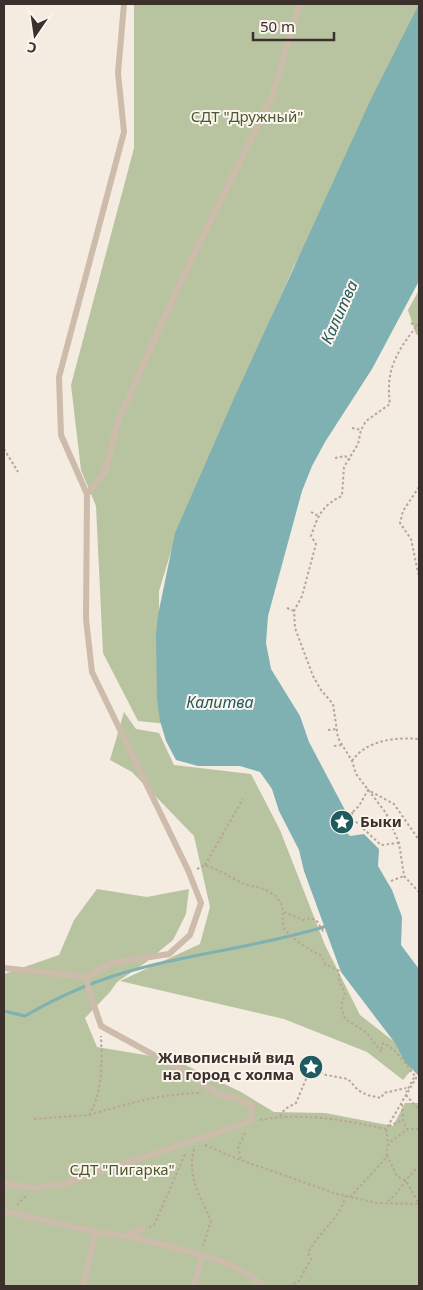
<svg xmlns="http://www.w3.org/2000/svg" width="423" height="1290" font-family="'Noto Sans',sans-serif">
<style>
.green{fill:#b8c4a0}
.water{fill:#7fb0b2}
.lines{fill:none;stroke-linecap:round;stroke-linejoin:round}
.stream{stroke:#7fb0b2;stroke-width:3}
.path{stroke:#b9a596;stroke-width:2;stroke-dasharray:2.5 2.5;stroke-linecap:butt}
.lane{stroke:#cdbbac;stroke-width:6}
.labels{text-anchor:middle;stroke-width:4;stroke-linejoin:round;paint-order:stroke}
.park-label{font-size:15px;fill:#4a5a2e;stroke:#fbf5ee}
.poi-label{font-size:15px;font-weight:bold;fill:#3b302b;stroke:#fbf5ee;text-anchor:start}
.water-label{font-size:16px;font-style:italic;fill:#1f5a5e;stroke:#fbf5ee}
</style>
<rect width="100%" height="100%" fill="#f4ebe1"/>
<g class="green">
<polygon points="134,4 419,4 346,173 294,266 176,535 159,591 159,688 168,724 138,721 103,653 96,506 81,470 71,385 134,148"/>
<polygon points="419,290 419,336 416,334 408,310"/>
<polygon points="124,712 136,729 159,733 174,765 251,774 280,830 325,945 360,1015 419,1061 403,1080 367,1052 284,1019 120,981 200,944 210,907 194,836 132,772 110,760"/>
<polygon points="97,889 147,897 189,889 186,914 173,940 145,963 117,982 110,992 85,1018 97,1047 175,1060 241,1092 274,1112 325,1113 393,1126 405,1103 418,1103 419,1101 419,1286 4,1286 4,974 59,955 74,920"/>
</g>
<polygon class="water" points="419,4 419,281 372,369 325,442 312,466 302,491 268,616 266,643 271,669 300,716 309,742 346,812 340,820 341,827 350,836 364,834 379,849 378,866 392,890 402,917 401,945 419,969 419,1076 405,1062 395,1043 341,972 304,871 299,850 279,811 272,789 260,772 240,766 198,766 176,760 166,741 160,721 157,699 156,635 158,615 175,533 231,405 371,99"/>
<g class="lines">
<path class="stream" d="M4,1011L25,1016C61,995 101,978 141,968C203,952 266,945 327,926"/>
<g class="path">
<polyline points="411,323 417,326"/>
<path d="M419,323C398,350 385,368 390,404L366,421L361,430L358,444L344,467L342,496C321,506 318,516 311,536L316,544L302,596L294,611L295,628L313,676L321,690L333,704L338,738L352,761L356,774L386,813L399,843L404,876L419,892"/>
<polyline points="352,428 361,430"/>
<polyline points="4,449 18,472"/>
<polyline points="335,458 345,456 350,460"/>
<polyline points="419,487 403,511 400,523 411,539 419,577"/>
<polyline points="311,512 318,516"/>
<polyline points="287,608 294,611"/>
<polyline points="328,730 338,729"/>
<polyline points="334,746 342,745"/>
<path d="M352,761C366,740 396,737 419,739"/>
<polyline points="352,812 353,816 346,823 354,820 381,845 399,843"/>
<polyline points="342,822 359,806 368,790 394,804 419,840"/>
<polyline points="205,865 243,799"/>
<path d="M197,869L205,865C218,869 228,876 240,882C253,888 267,886 278,899C285,908 282,916 283,926C285,934 313,953 322,956L325,964L339,971V980L345,994L341,1006L345,1019L367,1033L381,1052L383,1043C396,1048 406,1065 415,1076L406,1092"/>
<polyline points="391,881 404,876"/>
<polyline points="284,912 303,920 310,918 316,920 323,931 329,931"/>
<polyline points="311,1068 326,1075 348,1079 358,1090 367,1095 381,1098 384,1093 406,1088"/>
<polyline points="406,1095 419,1110"/>
<polyline points="402,1104 403,1120 407,1129 419,1129"/>
<path d="M89,1115C126,1104 163,1093 202,1093"/>
<polyline points="280,1116 285,1109 296,1103 311,1067"/>
<path d="M34,1119L89,1115C103,1092 102,1061 101,1036"/>
<path d="M260,1120C305,1112 343,1120 386,1129L419,1073"/>
<polyline points="389,1126 403,1120"/>
<polyline points="386,1129 388,1143"/>
<polyline points="245,1133 238,1148 241,1160 337,1194 377,1203 419,1204"/>
<polyline points="205,1145 240,1160"/>
<path d="M194,1149C187,1179 200,1194 211,1221L203,1246"/>
<polyline points="387,1155 397,1176 406,1181 419,1204"/>
<path d="M350,1197L384,1160L387,1154C385,1141 398,1138 407,1129"/>
<path d="M388,1201C401,1192 406,1176 419,1167"/>
<polyline points="17,1205 26,1196"/>
<polyline points="149,1227 154,1225 186,1152"/>
<path d="M289,1286L299,1281L311,1259L308,1253C318,1232 340,1220 345,1196"/>
</g>
<g class="lane">
<polyline points="87,494 105,472 118,421 179,285 272,96 300,4"/>
<polyline points="4,968 87,977"/>
<polyline points="4,1183 33,1188 63,1184 251,1121 252,1106 236,1098 218,1094 192,1076 101,1026 88,987 87,977 112,963 169,954 190,935 201,903 188,870 92,672 86,619 87,494 61,435 59,377 124,132 118,73 124,4"/>
<polyline points="4,1211 96,1232 127,1236 142,1229"/>
<path d="M127,1236C161,1245 241,1259 262,1286"/>
<polyline points="83,1286 96,1232"/>
<polyline points="194,1286 202,1256"/>
</g>
</g>
<defs>
<g id="sight-disc" transform="scale(1.25)"><circle r="9.5" fill="#1f5a5e" stroke="#fbf5ee"/><path d="M0-6L1.8-2.2L6-1.7L2.9 1.2L3.7 5.4L0 3.3L-3.7 5.4L-2.9 1.2L-6-1.7L-1.8-2.2Z" fill="#fff"/></g>
</defs>
<g fill-rule="evenodd">
<use href="#sight-disc" x="342" y="822"/>
<use href="#sight-disc" x="311" y="1067"/>
</g>
<g class="labels">
<g class="park-label">
<text x="247" y="122">СДТ "Дружный"</text>
<text x="122" y="1175">СДТ "Пигарка"</text>
</g>
<g class="poi-label">
<text x="360" y="827">Быки</text>
<text x="294" y="1063" text-anchor="end">Живописный вид<tspan x="294" dy="17">на город с холма</tspan></text>
</g>
<g class="water-label">
<text transform="translate(339 312) rotate(-66)" y="6">Калитва</text>
<text x="220" y="708">Калитва</text>
</g>
</g>
<rect width="423" height="1290" fill="none" stroke="#3b302b" stroke-width="10"/>
<g transform="translate(35 35) rotate(193)" stroke="#fbf5ee" stroke-width="4" paint-order="stroke">
<path d="M0-4L9 19L0 12L-9 19Z" fill="#3b302b"/>
<text y="-8" font-size="14" font-weight="bold" text-anchor="middle" fill="#3b302b">С</text>
</g>
<path d="M253 32v8h81v-8" fill="none" stroke="#3b302b" stroke-width="2.5"/>
<text x="260" y="32" font-size="15" fill="#3b302b" stroke="#fbf5ee" stroke-width="4" paint-order="stroke">50 m</text>
</svg>
